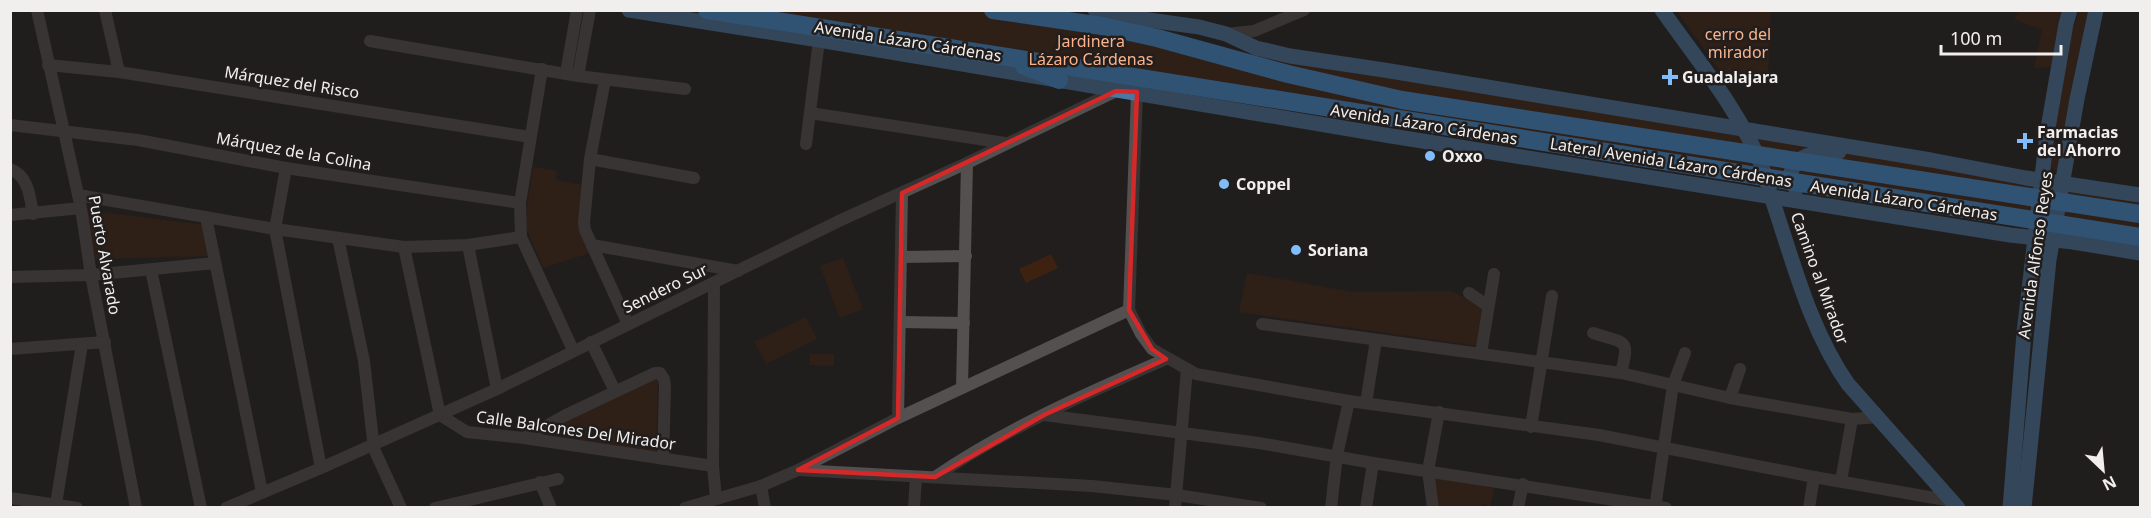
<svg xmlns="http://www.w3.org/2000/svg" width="2151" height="518" font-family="'Noto Sans',sans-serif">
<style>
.green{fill:#3e2211}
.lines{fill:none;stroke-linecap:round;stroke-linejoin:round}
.minor{stroke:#53504f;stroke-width:12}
.major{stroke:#4a78a4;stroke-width:15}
.highway{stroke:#4492dc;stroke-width:18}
.marked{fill:none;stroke:#d62828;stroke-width:4.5;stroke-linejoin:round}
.poi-dot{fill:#81bdfa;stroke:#211e1d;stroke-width:2}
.labels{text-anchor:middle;stroke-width:5;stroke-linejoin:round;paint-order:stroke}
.park-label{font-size:16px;fill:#fab38b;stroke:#211e1d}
.street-label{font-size:16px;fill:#f1efee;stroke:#211e1d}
.poi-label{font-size:16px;font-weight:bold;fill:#f1efee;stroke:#211e1d;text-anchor:start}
</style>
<rect width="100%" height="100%" fill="#211e1d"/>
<g class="green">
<polygon points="995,10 1268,58 2140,197 2140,242 699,11"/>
<polygon points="1677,11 1771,11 1768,77 1723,76"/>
<polygon points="2019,11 2064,11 2052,67 2034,68 2042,30 2014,19"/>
<polygon points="2079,11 2092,11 2067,130 2060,134 2055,128 2071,35"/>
<polygon points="2052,140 2059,144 2065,142 2059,170 2047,168"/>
<path d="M533,167L557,171L556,180L584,185C577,219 577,221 590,253L543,268L527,230L526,214Z"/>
<polygon points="84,210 206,225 211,256 95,259"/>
<polygon points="1051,254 1058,268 1026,283 1019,269"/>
<polygon points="843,258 863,309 840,318 820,266"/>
<polygon points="1247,273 1353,292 1452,291 1485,309 1478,346 1239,312"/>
<polygon points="806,317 817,339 766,364 754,342"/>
<polygon points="810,354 834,354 834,366 810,365"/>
<polygon points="658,378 656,453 538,434"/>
<polygon points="1434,477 1494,488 1490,507 1484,504 1480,507 1439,507"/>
</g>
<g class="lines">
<g class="minor">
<polyline points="37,10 81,208 91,275 136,508"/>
<polyline points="105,10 119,72"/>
<polyline points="1226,34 1254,31 1304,10"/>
<polyline points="370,41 578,76 685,89"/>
<polyline points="48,65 119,72 530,137"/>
<polyline points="542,69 520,203 521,237 573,350"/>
<polyline points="566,73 577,10"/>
<polyline points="578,76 590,10"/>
<polyline points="605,80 590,159 584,222 585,230 628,324"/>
<polyline points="1137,92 1129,310 1141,334 1152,349 1196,374 1349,401 1599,435 1814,477 1952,501"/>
<polyline points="810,113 1005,143"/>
<polyline points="10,125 138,140 286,168 520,203"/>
<polyline points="806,144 819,40"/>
<polyline points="590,159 694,178"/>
<polyline points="286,168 275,229 321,468"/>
<path d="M10,169C29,176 30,198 33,214"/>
<polyline points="78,195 275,229 404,247 468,245 521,237"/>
<polyline points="10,215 81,208"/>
<polyline points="206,217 262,492"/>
<polyline points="338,238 364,361 374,449 401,508"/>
<polyline points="468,245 497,389"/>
<polyline points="592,245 738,271"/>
<polyline points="404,247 440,415 467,432 524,438 713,466"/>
<polyline points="901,257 966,256"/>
<polyline points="151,270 201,508"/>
<polyline points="10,277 91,275 215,263"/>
<polyline points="714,283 713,466 716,499"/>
<polyline points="1469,293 1488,306"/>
<polyline points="900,322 964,323"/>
<polyline points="1262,324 1621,373 1730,398 1852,419 1879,417"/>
<path d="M1593,333C1626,344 1630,337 1621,373"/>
<polyline points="591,342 615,391"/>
<polyline points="10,349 105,342"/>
<polyline points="1481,353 1494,274"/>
<polyline points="962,388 967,163"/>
<polyline points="1730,398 1740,369"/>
<polyline points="1366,403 1376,340"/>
<polyline points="1044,415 1259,443 1373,463 1666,508"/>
<polyline points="898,418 902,193"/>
<polyline points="1531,427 1552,296"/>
<polyline points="524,438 566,415 655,373 660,373 664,379 665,386 663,459"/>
<polyline points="799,470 1092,486 1177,495 1261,508"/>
<path d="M935,477C1005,429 1089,392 1166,359"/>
<polyline points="1841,481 1852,419"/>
<polyline points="540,482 551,508"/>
<polyline points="761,486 765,508"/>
<polyline points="10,498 77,508"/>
<polyline points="56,504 82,344"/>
<polyline points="226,508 321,468 497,389 841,220 967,163 1116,91"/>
<polyline points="435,508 558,479"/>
<polyline points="685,508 761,486 798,470 898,418 1129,310"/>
<polyline points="914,508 916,477"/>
<polyline points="1175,508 1187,369"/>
<polyline points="1331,508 1337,455 1349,401"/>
<polyline points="1366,508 1373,463"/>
<polyline points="1433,508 1428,471 1439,412"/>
<polyline points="1518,508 1523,484"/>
<polyline points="1655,508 1673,385 1685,353"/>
<polyline points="1809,508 1814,477"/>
</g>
<g class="major">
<polyline points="629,10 819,40 1385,135 2010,235 2073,242 2140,253"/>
<polyline points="1095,10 1121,16 1199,27 1226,34 1256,48 1290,56 1384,70 1931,160 2026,178 2140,195"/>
<path d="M1662,10C1697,60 1737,107 1761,164C1765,175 1768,187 1772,199C1793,261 1810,330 1848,384L1958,508"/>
<path d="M1796,189L1792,182L1791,172C1799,151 1820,153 1839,152"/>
<polyline points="2010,508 2024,333 2047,134 2066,24 2070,10"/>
<polyline points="2024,508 2049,260 2077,99 2096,10"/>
</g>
<g class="highway">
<path d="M707,10C1185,84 1663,161 2140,237"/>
<polyline points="993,10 1102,26 1157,38 1288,74 1402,100 2140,214"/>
<polyline points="1024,66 1059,80"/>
</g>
</g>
<path d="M0 0H2151V518H0ZM1116,91L1137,92L1129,310L1152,349L1166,359L1044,415L935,477L798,470L898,418L902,193Z" fill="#211e1d" fill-opacity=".55" fill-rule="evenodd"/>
<path class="marked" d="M1116,91L1137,92L1129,310L1152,349L1166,359L1044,415L935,477L798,470L898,418L902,193Z"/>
<g class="poi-dot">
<path d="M1667 68h6v6h6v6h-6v6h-6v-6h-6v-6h6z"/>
<path d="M2022 132h6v6h6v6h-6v6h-6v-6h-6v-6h6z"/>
<circle cx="1430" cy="156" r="6"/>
<circle cx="1224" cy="184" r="6"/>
<circle cx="1296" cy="250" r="6"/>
</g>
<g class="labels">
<g class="park-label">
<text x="1738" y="40">cerro del<tspan x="1738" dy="18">mirador</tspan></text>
<text x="1091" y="47">Jardinera<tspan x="1091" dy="18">Lázaro Cárdenas</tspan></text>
</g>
<g class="street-label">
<text transform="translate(908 41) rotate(9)" y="6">Avenida Lázaro Cárdenas</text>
<text transform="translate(292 82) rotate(9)" y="6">Márquez del Risco</text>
<text transform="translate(1424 124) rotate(9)" y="6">Avenida Lázaro Cárdenas</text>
<text transform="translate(294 151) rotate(10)" y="6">Márquez de la Colina</text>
<text transform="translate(1671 162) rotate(9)" y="6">Lateral Avenida Lázaro Cárdenas</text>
<text transform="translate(1904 200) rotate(9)" y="6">Avenida Lázaro Cárdenas</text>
<text transform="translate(105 255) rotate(80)" y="6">Puerto Alvarado</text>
<text transform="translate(2035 255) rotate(-82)" y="6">Avenida Alfonso Reyes</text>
<text transform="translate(1820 278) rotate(70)" y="6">Camino al Mirador</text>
<text transform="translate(665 288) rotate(-26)" y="6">Sendero Sur</text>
<text transform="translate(576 430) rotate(8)" y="6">Calle Balcones Del Mirador</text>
</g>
<g class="poi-label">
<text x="1682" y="83">Guadalajara</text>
<text x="2037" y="138">Farmacias<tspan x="2037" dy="18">del Ahorro</tspan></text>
<text x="1442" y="162">Oxxo</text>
<text x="1236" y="190">Coppel</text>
<text x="1308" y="256">Soriana</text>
</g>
</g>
<rect width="2151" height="518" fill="none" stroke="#f1efee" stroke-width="24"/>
<g transform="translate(2103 470) rotate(154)" stroke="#211e1d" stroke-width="4.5" paint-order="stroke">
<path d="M0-4.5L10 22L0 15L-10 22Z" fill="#f1efee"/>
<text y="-9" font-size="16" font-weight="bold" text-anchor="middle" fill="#f1efee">N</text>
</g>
<path d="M1941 45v9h120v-9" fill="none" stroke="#f1efee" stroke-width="3"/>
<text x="1950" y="45" font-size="18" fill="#f1efee" stroke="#211e1d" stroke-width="4.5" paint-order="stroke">100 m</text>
</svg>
